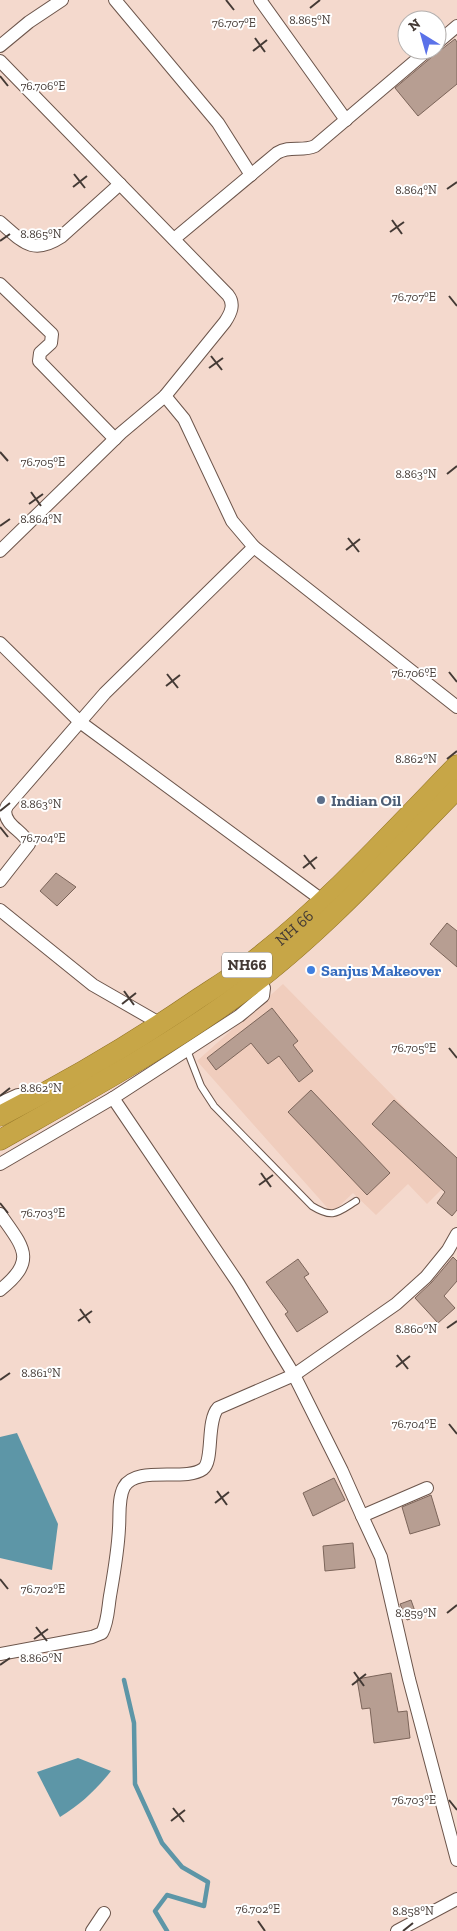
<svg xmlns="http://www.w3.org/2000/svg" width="457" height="1931" font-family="'Zilla Slab',serif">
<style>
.built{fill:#f0cdbd}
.water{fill:#5d96a7}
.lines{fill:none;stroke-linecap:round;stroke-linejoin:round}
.stream{stroke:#5d96a7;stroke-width:4.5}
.building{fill:#b79e92;stroke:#7c655a}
.service-casing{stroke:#6c554b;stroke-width:8}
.minor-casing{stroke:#6c554b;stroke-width:14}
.trunk-casing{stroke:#907223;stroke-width:21}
.service{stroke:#fff;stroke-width:6}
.minor{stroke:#fff;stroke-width:12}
.trunk{stroke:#c7a647;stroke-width:20}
.ticks{fill:none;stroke:#443a35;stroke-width:2}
.service-dot{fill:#5c6f8a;stroke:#fff;stroke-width:2}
.shop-dot{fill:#3f7fe0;stroke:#fff;stroke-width:2}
.labels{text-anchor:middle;stroke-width:4;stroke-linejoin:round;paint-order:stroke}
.shield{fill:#fff;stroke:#7c7572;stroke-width:1}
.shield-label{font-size:15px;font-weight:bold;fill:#443a35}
.service-label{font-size:16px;font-weight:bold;fill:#4e5e75;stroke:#fff;text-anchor:start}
.street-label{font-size:16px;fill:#443a35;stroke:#fff}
.shop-label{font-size:16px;font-weight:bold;fill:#366cbe;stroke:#fff;text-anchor:start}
.ticks-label{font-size:12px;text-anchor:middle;fill:#443a35;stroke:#fff;stroke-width:4;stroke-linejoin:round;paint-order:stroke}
</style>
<rect width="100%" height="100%" fill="#f4d9cd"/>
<polygon class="built" points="283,984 457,1161 457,1174 427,1204 408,1184 376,1215 353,1193 332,1213 197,1061"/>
<g class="water">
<polygon points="17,1433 58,1524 52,1570 0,1558 0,1437"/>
<path d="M78,1758L111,1771C95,1791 82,1803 60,1817L37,1772Z"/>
</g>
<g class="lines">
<polyline class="stream" points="124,1680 134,1723 135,1784 162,1843 182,1867 208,1882 204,1906 167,1895 155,1911 167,1931"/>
</g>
<g class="building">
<polygon points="455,39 457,42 457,84 418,116 395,88 433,56 436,51 442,49"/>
<polygon points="56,873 76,887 57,906 40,891"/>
<polygon points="447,923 457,931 457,967 430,944"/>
<polygon points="272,1008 298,1041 293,1045 313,1071 299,1082 279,1056 268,1064 251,1043 216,1070 207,1058"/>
<polygon points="311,1090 390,1173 367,1195 288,1112"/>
<polygon points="394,1100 457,1158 457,1210 452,1216 437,1203 445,1192 372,1124"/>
<polygon points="453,1257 457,1261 457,1281 444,1296 455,1308 438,1323 415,1298 432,1282"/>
<polygon points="298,1259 309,1274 304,1277 328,1312 297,1332 285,1314 288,1312 266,1282"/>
<polygon points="334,1478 345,1500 313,1516 303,1493"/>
<polygon points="431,1495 440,1525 410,1534 402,1507"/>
<polygon points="353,1543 355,1568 325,1571 323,1546"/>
<polygon points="411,1600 417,1617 407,1620 400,1604"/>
<polygon points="391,1673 398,1712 407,1711 410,1738 374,1743 370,1708 362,1709 357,1679"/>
</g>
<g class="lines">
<g class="service-casing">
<path id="service" d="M187,1050L201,1086L214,1106L312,1206C333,1219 337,1213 356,1201"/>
</g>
<g class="minor-casing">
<g id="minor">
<polyline points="115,0 218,123 251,175"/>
<polyline points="260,0 346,120"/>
<polyline points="437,43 457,26"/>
<polyline points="0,46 29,22 62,0"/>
<path d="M0,61L228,295C235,304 231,313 225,322L165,396L121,433L0,551"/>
<path d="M0,222C22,241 32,256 61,237L120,184"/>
<path d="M174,239L277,153C290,145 302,152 315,146L428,50"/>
<polyline points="0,284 52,334 51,343 40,353 39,361 115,439"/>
<polyline points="165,396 184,419 232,521 254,547 457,707"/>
<polyline points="0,643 80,722 322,900"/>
<path d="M0,881L29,844C23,830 6,827 5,811L7,806L105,693L254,547"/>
<polyline points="0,910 93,985 161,1024"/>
<polyline points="113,1098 238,1283 294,1375 342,1471 362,1516 381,1557 409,1679 457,1860"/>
<polyline points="0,1103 18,1095 33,1097"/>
<polyline points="0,1164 113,1098 239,1016 263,996 264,988 259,979"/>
<path d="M0,1214C23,1247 38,1260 0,1290"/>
<polyline points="362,1516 427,1488"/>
<path d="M0,1654L92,1637L102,1633C108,1622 108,1608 110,1596C114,1573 118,1551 119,1528C120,1516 118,1498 124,1487C136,1465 185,1482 203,1469C214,1461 206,1421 218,1408L294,1375L396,1304L426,1277L448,1250L457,1234"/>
<polyline points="92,1931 104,1913"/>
<polyline points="397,1931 457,1899"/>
</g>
</g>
<g class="trunk-casing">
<g id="trunk">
<path id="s1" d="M0,1116C69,1081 135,1042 199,998C217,986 235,975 252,962C327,904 391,833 457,765"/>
<path d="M0,1140C83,1093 168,1047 245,990C323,932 389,858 457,789"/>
</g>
</g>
<use href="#service" class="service"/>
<use href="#minor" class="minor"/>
<use href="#trunk" class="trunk"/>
</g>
<path class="ticks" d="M226,0L234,10M310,8L320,0M255,38L265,52M253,51L267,40M0,76L8,86M74,174L85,188M73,187L87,176M447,189L457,182M392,220L402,234M390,232L404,222M0,241L10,234M449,296L457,306M211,356L222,370M209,368L223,358M0,452L8,461M447,474L457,466M31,492L41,506M29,504L43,494M0,526L10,519M348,538L359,552M346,550L360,539M449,672L457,682M167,674L178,688M166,686L180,675M447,759L457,751M0,811L10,803M0,827L8,837M304,855L315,869M303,868L317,857M124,991L134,1005M122,1004L136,993M449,1048L457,1058M0,1096L10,1088M261,1173L271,1187M259,1185L273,1175M0,1203L8,1213M80,1309L90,1323M78,1321L92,1311M447,1328L457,1321M397,1355L408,1369M396,1367L410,1356M0,1380L10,1373M449,1424L457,1434M217,1491L227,1505M215,1503L229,1492M0,1579L8,1589M447,1613L457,1605M36,1627L47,1641M34,1639L48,1629M0,1665L10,1658M354,1672L364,1686M352,1685L366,1674M449,1800L457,1810M173,1808L184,1822M171,1821L185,1810M258,1921L265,1931M403,1931L413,1923"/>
<circle class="service-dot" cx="321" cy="800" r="5"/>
<circle class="shop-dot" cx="311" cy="970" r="5"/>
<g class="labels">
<rect class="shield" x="222" y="952.5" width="50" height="25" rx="4"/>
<g class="shield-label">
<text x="247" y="970">NH66</text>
</g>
<g class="service-label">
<text x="331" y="806">Indian Oil</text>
</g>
<g class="street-label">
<text dy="6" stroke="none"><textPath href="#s1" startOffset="350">NH 66</textPath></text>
</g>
<g class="shop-label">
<text x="321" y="976">Sanjus Makeover</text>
</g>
</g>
<g class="ticks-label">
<text x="310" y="24">8.865°N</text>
<text x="234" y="27">76.707°E</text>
<text x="43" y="90">76.706°E</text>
<text x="416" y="194">8.864°N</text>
<text x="41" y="238">8.865°N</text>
<text x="414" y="301">76.707°E</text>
<text x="43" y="466">76.705°E</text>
<text x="416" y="478">8.863°N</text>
<text x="41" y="523">8.864°N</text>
<text x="414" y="677">76.706°E</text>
<text x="416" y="763">8.862°N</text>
<text x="41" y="808">8.863°N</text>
<text x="43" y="842">76.704°E</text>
<text x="414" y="1052">76.705°E</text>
<text x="41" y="1092">8.862°N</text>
<text x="43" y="1217">76.703°E</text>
<text x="416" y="1333">8.860°N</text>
<text x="41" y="1377">8.861°N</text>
<text x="414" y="1428">76.704°E</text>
<text x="43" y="1593">76.702°E</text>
<text x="416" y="1617">8.859°N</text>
<text x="41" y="1662">8.860°N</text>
<text x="414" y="1804">76.703°E</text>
<text x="258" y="1913">76.702°E</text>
<text x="413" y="1915">8.858°N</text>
</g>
<g transform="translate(422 35) rotate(323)"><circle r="24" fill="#ffffff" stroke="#b4b0ae"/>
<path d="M0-4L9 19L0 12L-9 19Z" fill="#5b72e9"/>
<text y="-8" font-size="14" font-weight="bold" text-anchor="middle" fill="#443a35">N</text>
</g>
</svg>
